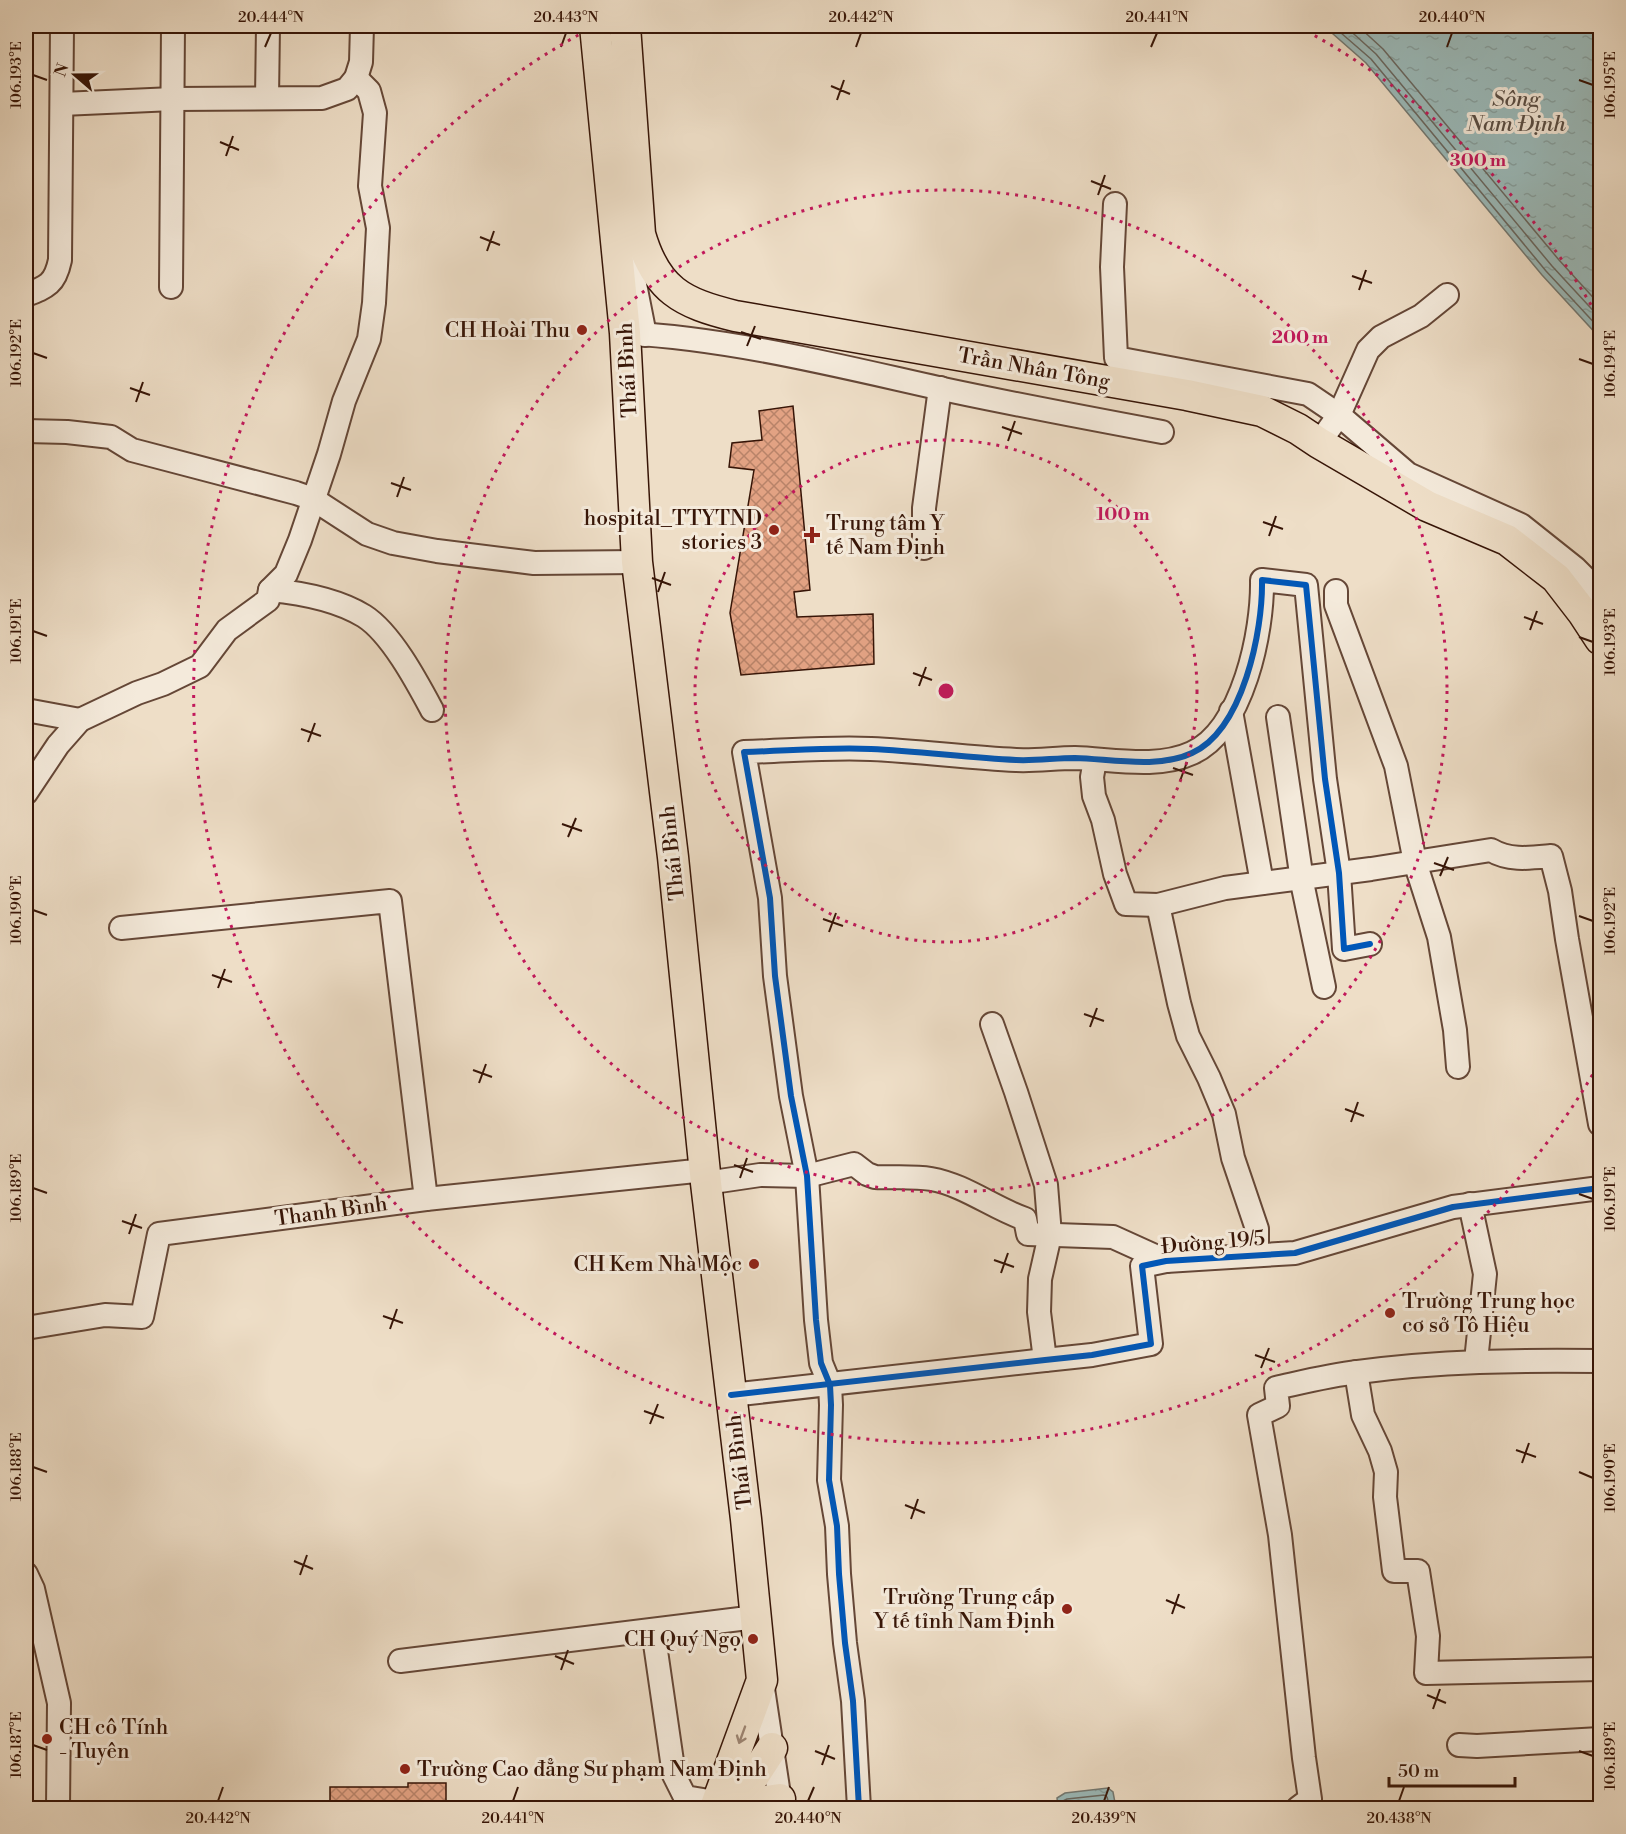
<svg xmlns="http://www.w3.org/2000/svg" width="1626" height="1834" font-family="'Libre Bodoni',serif">
<style>
.water{fill:url(#water-ripples);stroke:#737973;stroke-width:1.5}
.lines{fill:none;stroke-linecap:round;stroke-linejoin:round}
.shore{stroke:#696861;stroke-width:1.5}
.building{fill:url(#building-cross-hatch);stroke:#371507;stroke-width:1.5}
.minor-casing{stroke:#654737;stroke-width:26}
.major-casing{stroke:#371507;stroke-width:33}
.minor{stroke:#f4eadb;stroke-width:22}
.major{stroke:#eedec7;stroke-width:30}
.cycleway-casing{stroke:#f4eadb;stroke-width:10}
.cycleway{stroke:#0057b8;stroke-width:6}
.oneway{stroke:#9c8471}
.ticks{fill:none;stroke:#371507;stroke-width:2}
.ring{fill:none;stroke:#c2185b;stroke-width:3;stroke-dasharray:3 6}
.poi-dot{fill:#8f2418;stroke:#f4eadb;stroke-width:2}
.labels{text-anchor:middle;stroke-width:6;stroke-linejoin:round;paint-order:stroke}
.poi-label{font-size:21px;fill:#371507;stroke:#f4eadb;text-anchor:end}
.street-label{font-size:21px;fill:#371507;stroke:#f4eadb}
.water-label{font-size:22px;font-style:italic;fill:#5a4f46;stroke:#f4eadb}
.centre{fill:#c2185b;stroke:#f4eadb;stroke-width:3}
.ring-label{font-size:18px;text-anchor:middle;font-weight:bold;fill:#c2185b;stroke:#f4eadb;stroke-width:6;stroke-linejoin:round;paint-order:stroke}
.neatline{fill:none;stroke:#371507;stroke-width:2}
.ticks-label{font-size:15px;text-anchor:middle;fill:#371507}
</style>
<defs>
<pattern id="water-ripples" width="26" height="14" patternUnits="userSpaceOnUse" patternTransform="scale(1.5)"><rect width="26" height="14" fill="#9bbbbb"/><path d="M2 4q2-2 4 0t4 0M15 11q2-2 4 0t4 0" fill="none" stroke="#86a09f"/></pattern>
<pattern id="building-cross-hatch" width="8" height="8" patternUnits="userSpaceOnUse" patternTransform="scale(1.5)"><rect width="8" height="8" fill="#e2a283"/><path d="M0 0l8 8M0 8l8-8" fill="none" stroke="#b88369"/></pattern>
</defs>
<rect width="100%" height="100%" fill="#eedec7"/>
<filter id="stains"><feTurbulence type="fractalNoise" baseFrequency=".00333" numOctaves="4"/><feColorMatrix values="0 0 0 0 .2 0 0 0 0 .09 0 0 0 0 .02 0 0 0 .5 -.17"/></filter>
<radialGradient id="worn" r=".72"><stop offset=".6" stop-color="#630" stop-opacity="0"/><stop offset="1" stop-color="#630" stop-opacity=".3"/></radialGradient>
<g class="water">
<polygon points="1324,26 1600,26 1600,338 1542,275 1366,63"/>
<polygon points="1108,1788 1113,1792 1116,1808 1058,1808 1057,1798 1065,1793"/>
</g>
<g class="lines">
<g class="shore">
<polyline points="1333,26 1371,59 1546,271 1600,329"/>
<polyline points="1345,26 1376,54 1552,266 1600,318"/>
<polyline points="1358,26 1383,49 1559,260 1600,305"/>
<polyline points="1063,1808 1063,1801 1067,1799 1104,1795 1107,1797 1110,1808"/>
</g>
</g>
<g class="building">
<polygon points="793,406 810,590 794,592 797,617 873,614 874,664 741,675 730,613 754,470 729,467 732,443 762,440 759,411"/>
<polygon points="408,1783 446,1783 446,1804 405,1804 405,1809 330,1809 330,1787 408,1787"/>
</g>
<g class="lines">
<g class="minor-casing">
<g id="minor">
<polyline points="267,98 268,26"/>
<polyline points="62,104 173,99 322,98 347,89 356,78 361,62 362,26"/>
<polyline points="1115,204 1112,267 1116,358 1308,394 1339,415 1408,474 1521,525 1575,568 1584,577 1600,604"/>
<polyline points="630,259 645,335"/>
<polyline points="171,287 173,26"/>
<path d="M26,295C47,287 55,284 60,260L62,26"/>
<path d="M625,333C732,339 835,365 938,388C1012,404 1087,418 1162,432"/>
<polyline points="26,431 67,432 111,437 132,450 296,493 313,499 367,534 393,543 437,551 534,563 637,562"/>
<polyline points="1319,443 1339,415 1368,350 1381,337 1421,316 1447,295"/>
<polyline points="924,548 924,508 940,388"/>
<path d="M270,590C302,593 336,599 364,616C391,633 417,682 432,710"/>
<polyline points="1336,591 1336,605 1396,766 1415,862 1439,937 1455,1030 1458,1067"/>
<polyline points="26,710 80,720"/>
<polyline points="1231,711 1262,883"/>
<polyline points="1278,717 1303,887 1324,987"/>
<path d="M1095,760L1092,777L1094,796L1103,820L1115,874L1126,904L1158,905L1225,888L1371,869L1491,850C1509,861 1530,858 1551,856L1560,891L1567,939L1600,1124"/>
<polyline points="26,793 58,745 80,720 137,693 163,684 200,666 227,630 268,600 270,590 286,574 300,540 329,454 344,401 369,339 374,303 378,228 370,186 375,113 369,91 356,78"/>
<polyline points="1158,905 1179,1003 1188,1036 1209,1078 1224,1114 1233,1158 1257,1229 1257,1254"/>
<polyline points="121,928 390,901 426,1199"/>
<polyline points="992,1024 1016,1092 1046,1185 1050,1235 1040,1279 1039,1312 1045,1360"/>
<path d="M706,1183L760,1175L807,1176L854,1164L867,1174L875,1177C893,1178 913,1176 931,1179C965,1185 993,1208 1025,1219L1028,1234L1113,1237L1166,1261"/>
<polyline points="1470,1204 1485,1274 1476,1361"/>
<polyline points="26,1328 105,1315 142,1317 159,1234 426,1199 705,1170"/>
<polyline points="1356,1372 1363,1415 1380,1451 1386,1472 1385,1497 1394,1571 1418,1571 1428,1636 1426,1673 1600,1669"/>
<polyline points="731,1395 1045,1360 1092,1355 1151,1344 1142,1266 1166,1261 1295,1253 1453,1207 1600,1188"/>
<polyline points="26,1574 33,1589 59,1703 58,1808"/>
<polyline points="653,1630 674,1775 685,1797 733,1805"/>
<polyline points="400,1661 756,1617"/>
<polyline points="762,1682 781,1808"/>
<polyline points="1459,1745 1477,1746 1600,1739"/>
<path d="M859,1808L853,1701L845,1643L839,1574L837,1526L829,1480L831,1405L830,1385L821,1363L816,1320L807,1176L791,1096L775,976L770,898L744,752C787,751 829,747 871,749C920,751 968,758 1016,760C1036,761 1055,758 1075,758C1111,759 1158,769 1192,753C1243,730 1263,631 1262,580L1306,585L1325,779L1339,873L1344,949L1370,944"/>
<path d="M1298,1808L1310,1799L1304,1758L1280,1535L1259,1415L1278,1406L1276,1388C1303,1382 1330,1375 1358,1372C1439,1361 1519,1360 1600,1361"/>
</g>
</g>
<g class="major-casing">
<g id="major">
<polyline points="595,26 625,333 637,562 673,857 706,1183 746,1519 762,1680 715,1808"/>
<path d="M625,26L640,234C656,290 682,303 735,316L1187,395L1262,411L1298,429L1319,443L1427,506L1507,540L1556,578L1583,613L1600,639"/>
<polyline points="734,1806 780,1799"/>
<polyline points="733,1808 772,1748"/>
</g>
</g>
<use href="#minor" class="minor"/>
<use href="#major" class="major"/>
<g class="cycleway-casing">
<g id="cycleway">
<polyline points="731,1395 1045,1360 1092,1355 1151,1344 1142,1266 1166,1261 1295,1253 1453,1207 1600,1188"/>
<path d="M859,1808L853,1701L845,1643L839,1574L837,1526L829,1480L831,1405L830,1385L821,1363L816,1320L807,1176L791,1096L775,976L770,898L744,752C787,751 829,747 871,749C920,751 968,758 1016,760C1036,761 1055,758 1075,758C1111,759 1158,769 1192,753C1243,730 1263,631 1262,580L1306,585L1325,779L1339,873L1344,949L1370,944"/>
</g>
</g>
<use href="#cycleway" class="cycleway"/>
</g>
<defs><path id="oneway-shaft" d="M-6 0H5M1.5-3L5.5 0L1.5 3" fill="none" stroke-width="1.6" stroke-linecap="round" stroke-linejoin="round" transform="scale(1.5)"/></defs>
<use class="oneway" href="#oneway-shaft" transform="translate(742 1735) rotate(110)"/>
<path class="ticks" d="M265,47L271,33M561,47L566,33M856,47L861,33M1151,47L1157,33M1447,47L1452,33M33,75L47,80M1579,80L1593,85M831,86L850,94M837,100L844,80M220,142L239,150M226,156L233,136M1091,181L1111,189M1098,195L1105,175M480,237L500,245M487,251L494,231M1352,276L1372,283M1359,290L1366,270M741,332L761,339M747,346L755,326M33,353L47,358M1579,359L1593,364M130,388L150,395M136,402L143,382M1002,427L1022,434M1008,441L1015,421M391,483L411,490M397,497L404,477M1263,522L1283,529M1269,536L1276,516M652,578L671,585M658,592L665,572M1524,617L1543,624M1530,630L1537,611M33,631L47,636M1579,637L1593,642M913,673L932,680M919,686L926,667M301,729L321,736M308,742L315,723M1173,768L1193,775M1180,781L1187,762M562,824L582,831M568,837L576,818M1434,863L1454,870M1440,876L1448,857M33,910L47,915M1579,916L1593,921M823,919L843,926M829,932L836,913M212,975L232,982M218,988L225,969M1084,1014L1104,1021M1090,1027L1097,1008M473,1070L492,1077M479,1083L486,1064M1345,1109L1364,1116M1351,1122L1358,1102M734,1165L753,1172M740,1178L747,1158M33,1188L47,1193M1579,1194L1593,1199M122,1221L142,1228M129,1234L136,1214M994,1260L1014,1267M1001,1273L1008,1253M383,1316L403,1323M390,1329L397,1309M1255,1355L1275,1362M1261,1368L1269,1348M644,1411L664,1418M650,1424L658,1404M1516,1450L1536,1457M1522,1463L1529,1443M33,1467L47,1472M1579,1472L1593,1478M905,1505L925,1513M911,1519L918,1499M294,1561L313,1569M300,1575L307,1555M1166,1600L1185,1608M1172,1614L1179,1594M555,1656L574,1664M561,1670L568,1650M1427,1695L1446,1703M1433,1709L1440,1689M33,1745L47,1750M815,1751L835,1759M1579,1751L1593,1756M822,1765L829,1745M218,1801L223,1787M513,1801L518,1787M808,1801L814,1787M1104,1801L1109,1787M1399,1801L1404,1787"/>
<g class="ring">
<circle cx="946" cy="691" r="251"/>
<circle cx="946" cy="691" r="501"/>
<path d="M1597 1067A752 752 0 1 1 593 27M1299 27A752 752 0 0 1 1597 315"/>
</g>
<g class="poi-dot">
<circle cx="582" cy="330" r="6"/>
<circle cx="774" cy="530" r="6"/>
<path d="M809 526h6v6h6v6h-6v6h-6v-6h-6v-6h6z"/>
<circle cx="754" cy="1264" r="6"/>
<circle cx="1390" cy="1313" r="6"/>
<circle cx="1067" cy="1609" r="6"/>
<circle cx="753" cy="1639" r="6"/>
<circle cx="47" cy="1739" r="6"/>
<circle cx="405" cy="1769" r="6"/>
</g>
<g class="labels">
<g class="poi-label">
<text x="570" y="337">CH Hoài Thu</text>
<text x="762" y="525">hospital_TTYTND<tspan x="762" dy="24">stories 3</tspan></text>
<text x="826" y="530" text-anchor="start">Trung tâm Y<tspan x="826" dy="24">tế Nam Định</tspan></text>
<text x="742" y="1271">CH Kem Nhà Mộc</text>
<text x="1402" y="1308" text-anchor="start">Trường Trung học<tspan x="1402" dy="24">cơ sở Tô Hiệu</tspan></text>
<text x="1055" y="1604">Trường Trung cấp<tspan x="1055" dy="24">Y tế tỉnh Nam Định</tspan></text>
<text x="741" y="1646">CH Quý Ngọ</text>
<text x="59" y="1734" text-anchor="start">CH cô Tính<tspan x="59" dy="24">- Tuyên</tspan></text>
<text x="417" y="1776" text-anchor="start">Trường Cao đẳng Sư phạm Nam Định</text>
</g>
<g class="street-label">
<text transform="translate(1034 368) rotate(10)" y="7">Trần Nhân Tông</text>
<text transform="translate(627 370) rotate(-93)" y="7">Thái Bình</text>
<text transform="translate(672 853) rotate(-96)" y="7">Thái Bình</text>
<text transform="translate(331 1211) rotate(-8)" y="7">Thanh Bình</text>
<text transform="translate(1213 1242) rotate(-5)" y="7">Đường 19/5</text>
<text transform="translate(739 1462) rotate(-97)" y="7">Thái Bình</text>
</g>
<g class="water-label">
<text x="1516" y="106">Sông<tspan x="1516" dy="25">Nam Định</tspan></text>
</g>
</g>
<circle cx="946" cy="691" r="9" class="centre"/>
<g class="ring-label">
<text x="1478" y="166">300 m</text>
<text x="1300" y="343">200 m</text>
<text x="1123" y="520">100 m</text>
</g>
<rect width="1626" height="1834" fill="none" stroke="#eedec7" stroke-width="66"/>
<g transform="translate(75 75) rotate(290)" stroke="#f4eadb" stroke-width="4.5" paint-order="stroke">
<path d="M0-4.5L10 22L0 15L-10 22Z" fill="#371507"/>
<text y="-9" font-size="16" font-weight="bold" text-anchor="middle" fill="#371507">N</text>
</g>
<path d="M1389 1777v9h126v-9" fill="none" stroke="#371507" stroke-width="3"/>
<text x="1398" y="1777" font-size="18" fill="#371507" stroke="#f4eadb" stroke-width="4.5" paint-order="stroke">50 m</text>
<rect x="33" y="33" width="1560" height="1768" class="neatline"/>
<g class="ticks-label">
<text x="271" y="22">20.444°N</text>
<text x="566" y="22">20.443°N</text>
<text x="861" y="22">20.442°N</text>
<text x="1157" y="22">20.441°N</text>
<text x="1452" y="22">20.440°N</text>
<text transform="translate(16 75) rotate(-90)" y="5">106.193°E</text>
<text transform="translate(1610 85) rotate(-90)" y="5">106.195°E</text>
<text transform="translate(16 353) rotate(-90)" y="5">106.192°E</text>
<text transform="translate(1610 364) rotate(-90)" y="5">106.194°E</text>
<text transform="translate(16 631) rotate(-90)" y="5">106.191°E</text>
<text transform="translate(1610 642) rotate(-90)" y="5">106.193°E</text>
<text transform="translate(16 910) rotate(-90)" y="5">106.190°E</text>
<text transform="translate(1610 921) rotate(-90)" y="5">106.192°E</text>
<text transform="translate(16 1188) rotate(-90)" y="5">106.189°E</text>
<text transform="translate(1610 1199) rotate(-90)" y="5">106.191°E</text>
<text transform="translate(16 1467) rotate(-90)" y="5">106.188°E</text>
<text transform="translate(1610 1478) rotate(-90)" y="5">106.190°E</text>
<text transform="translate(16 1745) rotate(-90)" y="5">106.187°E</text>
<text transform="translate(1610 1756) rotate(-90)" y="5">106.189°E</text>
<text x="218" y="1823">20.442°N</text>
<text x="513" y="1823">20.441°N</text>
<text x="808" y="1823">20.440°N</text>
<text x="1104" y="1823">20.439°N</text>
<text x="1399" y="1823">20.438°N</text>
</g>
<rect width="100%" height="100%" filter="url(#stains)"/>
<rect width="100%" height="100%" fill="url(#worn)"/>
</svg>
